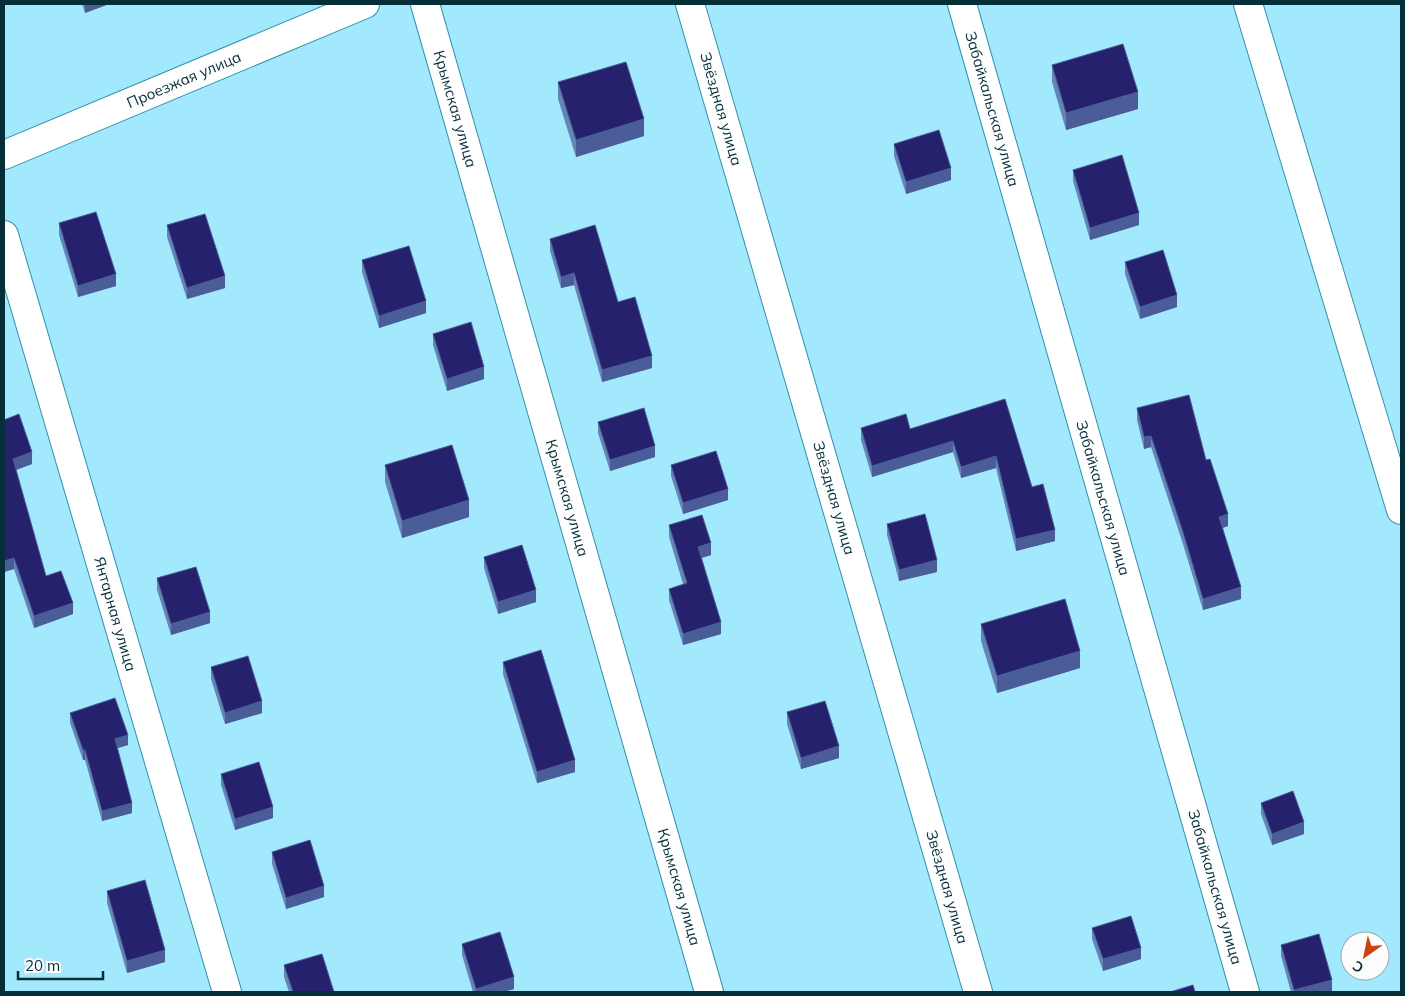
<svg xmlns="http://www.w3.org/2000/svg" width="1405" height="996" font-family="Mulish,sans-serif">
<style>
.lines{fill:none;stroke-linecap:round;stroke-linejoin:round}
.minor-casing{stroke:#3091a9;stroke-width:30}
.minor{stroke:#fff;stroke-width:28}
.wall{fill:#6485b6}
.shaded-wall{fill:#4b5d98}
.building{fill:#25216d;stroke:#4b5d98}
.labels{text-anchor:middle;stroke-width:5;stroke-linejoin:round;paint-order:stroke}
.street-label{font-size:15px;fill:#042e38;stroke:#fdfdfd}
</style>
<rect width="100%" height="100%" fill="#a3e9fe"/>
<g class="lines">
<g class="minor-casing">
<g id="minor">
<polyline points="425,4 709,992"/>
<polyline points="690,4 978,992"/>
<polyline points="962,4 1245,992"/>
<polyline points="1248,4 1401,510"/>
<polyline points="4,155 365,4"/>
<polyline points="4,235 227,992"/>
</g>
</g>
<use href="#minor" class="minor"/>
</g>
<g class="wall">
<polygon points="82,4 109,4 85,13"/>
<polygon points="1052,65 1138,109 1066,130 1052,82"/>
<polygon points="558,82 644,136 576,157 558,99"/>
<polygon points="894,144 951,180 906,194 894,156"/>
<polygon points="1073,170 1139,225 1090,240 1073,181"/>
<polygon points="59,223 116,286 78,297 59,235"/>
<polygon points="167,225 225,288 187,299 167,237"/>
<polygon points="550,239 618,302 652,368 602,382 574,285 561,288 550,251"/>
<polygon points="362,260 426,313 379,328 362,272"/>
<polygon points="1125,262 1177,307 1140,319 1125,274"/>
<polygon points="433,334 484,379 447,391 433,345"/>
<polygon points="1005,399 1032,487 1055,541 1016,551 996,468 961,478 953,452 872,477 861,440 861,428 910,429"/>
<polygon points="1137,408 1206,460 1228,526 1223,528 1241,599 1203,610 1182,541 1151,447 1144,449 1137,420"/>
<polygon points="4,420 32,464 16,470 46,576 73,614 34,628 14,569 4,572"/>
<polygon points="598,422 655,457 610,471 598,433"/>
<polygon points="385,465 469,517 402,538 385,482"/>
<polygon points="671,465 728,500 683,514 671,476"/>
<polygon points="887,524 937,572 899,581 887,535"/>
<polygon points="669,525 711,555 702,558 721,634 683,645 669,600 669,589 683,584 669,537"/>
<polygon points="484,557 536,602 498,614 484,568"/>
<polygon points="157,578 210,623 171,635 157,590"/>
<polygon points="981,624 1080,668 997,693 981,641"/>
<polygon points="503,662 575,772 537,783 503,674"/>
<polygon points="211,667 262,713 225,724 211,679"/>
<polygon points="787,712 839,758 801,769 787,724"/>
<polygon points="70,713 128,745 117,748 132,813 102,821 85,760 83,760 70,723"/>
<polygon points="221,774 273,818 235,830 221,785"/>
<polygon points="1261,803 1304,834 1272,845 1261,814"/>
<polygon points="272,852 324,897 286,909 272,864"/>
<polygon points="107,891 165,962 127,973 107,903"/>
<polygon points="1092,928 1141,959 1103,971 1092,939"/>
<polygon points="462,944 514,989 503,992 473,992 462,955"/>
<polygon points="1281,945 1332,992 1291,992 1281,956"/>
<polygon points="284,965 334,992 289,992 284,977"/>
</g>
<g class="shaded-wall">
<polygon points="85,4 109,4 85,13"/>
<polygon points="1138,92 1138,109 1066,130 1066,113"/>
<polygon points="644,119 644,136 576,157 576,140"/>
<polygon points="951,168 951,180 906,194 906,182"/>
<polygon points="1139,213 1139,225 1090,240 1090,228"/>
<polygon points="574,273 574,285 561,288 561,277"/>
<polygon points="116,274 116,286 78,297 78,286"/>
<polygon points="225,276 225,288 187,299 187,288"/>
<polygon points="1177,295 1177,307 1140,319 1140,307"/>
<polygon points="426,301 426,313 379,328 379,316"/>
<polygon points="652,356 652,368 602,382 602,370"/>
<polygon points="484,367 484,379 447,391 447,379"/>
<polygon points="1151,436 1151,447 1144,449 1144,437"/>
<polygon points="953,441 953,452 872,477 872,466"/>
<polygon points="655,446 655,457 610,471 610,460"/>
<polygon points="32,452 32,464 13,471 13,459"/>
<polygon points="996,456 996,468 961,478 961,467"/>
<polygon points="728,489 728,500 683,514 683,503"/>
<polygon points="469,500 469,517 402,538 402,521"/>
<polygon points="1228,514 1228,526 1219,529 1219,517"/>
<polygon points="1055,530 1055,541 1016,551 1016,539"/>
<polygon points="711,543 711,555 698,559 698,547"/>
<polygon points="14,558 14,569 4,572 4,561"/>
<polygon points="937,560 937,572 899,581 899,570"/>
<polygon points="1241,587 1241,599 1203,610 1203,599"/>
<polygon points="536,590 536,602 498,614 498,602"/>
<polygon points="73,603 73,614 34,628 34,616"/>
<polygon points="210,612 210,623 171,635 171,624"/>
<polygon points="721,622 721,634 683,645 683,634"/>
<polygon points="1080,651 1080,668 997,693 997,676"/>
<polygon points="262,701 262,713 225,724 225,713"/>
<polygon points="128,735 128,745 115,749 115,739"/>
<polygon points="839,746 839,758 801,769 801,758"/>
<rect x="83" y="750" width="2" height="10"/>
<polygon points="575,760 575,772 537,783 537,772"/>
<polygon points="132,803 132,813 102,821 102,811"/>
<polygon points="273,807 273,818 235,830 235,819"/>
<polygon points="1304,822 1304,834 1272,845 1272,834"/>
<polygon points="324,886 324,897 286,909 286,898"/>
<polygon points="1141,948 1141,959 1103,971 1103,959"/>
<polygon points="165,950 165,962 127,973 127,961"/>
<polygon points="514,977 514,989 503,992 476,992 476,989"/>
<polygon points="1332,980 1332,992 1294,992 1294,990"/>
</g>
<g class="building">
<polygon points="1123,44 1138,92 1066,113 1052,65"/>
<polygon points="626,62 644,119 576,140 558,82"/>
<polygon points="939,130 951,168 906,182 894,144"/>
<polygon points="1122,155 1139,213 1090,228 1073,170"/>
<polygon points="96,212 116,274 78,286 59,223"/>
<polygon points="205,214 225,276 187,288 167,225"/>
<polygon points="595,225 618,302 635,297 652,356 602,370 574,273 561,277 550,239"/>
<polygon points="409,246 426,301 379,316 362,260"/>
<polygon points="1163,250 1177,295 1140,307 1125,262"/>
<polygon points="471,322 484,367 447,379 433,334"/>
<polygon points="1189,395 1206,460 1210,459 1228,514 1219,517 1241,587 1203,599 1182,529 1151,436 1144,437 1137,408"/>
<polygon points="1005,399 1032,487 1043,484 1055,530 1016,539 996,456 961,467 953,441 872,466 861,428 906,414 910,429"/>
<polygon points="644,408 655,446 610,460 598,422"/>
<polygon points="19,414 32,452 13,459 46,576 61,571 73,603 34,616 14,558 4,561 4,420"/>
<polygon points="452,445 469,500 402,521 385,465"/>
<polygon points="716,451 728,489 683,503 671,465"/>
<polygon points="925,514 937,560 899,570 887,524"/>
<polygon points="702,515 711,543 698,547 721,622 683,634 669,589 687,583 669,525"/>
<polygon points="522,545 536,590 498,602 484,557"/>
<polygon points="196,567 210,612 171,624 157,578"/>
<polygon points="1065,599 1080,651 997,676 981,624"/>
<polygon points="541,650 575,760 537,772 503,662"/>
<polygon points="248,656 262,701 225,713 211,667"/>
<polygon points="115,698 128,735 115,739 132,803 102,811 85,750 83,750 70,713"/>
<polygon points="825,701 839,746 801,758 787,712"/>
<polygon points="259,762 273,807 235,819 221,774"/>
<polygon points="1293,791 1304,822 1272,834 1261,803"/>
<polygon points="310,840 324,886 286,898 272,852"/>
<polygon points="145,880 165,950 127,961 107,891"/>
<polygon points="1131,916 1141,948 1103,959 1092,928"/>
<polygon points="500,932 514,977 476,989 462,944"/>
<polygon points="1319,934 1332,980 1294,990 1281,945"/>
<polygon points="322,954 334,992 293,992 284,965"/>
<polygon points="1193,985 1195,992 1170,992"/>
</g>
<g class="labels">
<g class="street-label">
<text transform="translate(184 80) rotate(-23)" y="5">Проезжая улица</text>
<text transform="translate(455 109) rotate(74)" y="5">Крымская улица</text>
<text transform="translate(721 109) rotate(74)" y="5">Звёздная улица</text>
<text transform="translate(992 109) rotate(74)" y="5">Забайкальская улица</text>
<text transform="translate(567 498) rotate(74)" y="5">Крымская улица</text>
<text transform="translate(834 498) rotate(74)" y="5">Звёздная улица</text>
<text transform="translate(1103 498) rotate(74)" y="5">Забайкальская улица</text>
<text transform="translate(115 614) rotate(74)" y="5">Янтарная улица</text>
<text transform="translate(679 887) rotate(74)" y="5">Крымская улица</text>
<text transform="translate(947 887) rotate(74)" y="5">Звёздная улица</text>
<text transform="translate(1215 887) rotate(74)" y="5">Забайкальская улица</text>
</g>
</g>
<rect width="1405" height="996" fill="none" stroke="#042e38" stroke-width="10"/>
<g transform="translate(1365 956) rotate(213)"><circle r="24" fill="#fdfdfd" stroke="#99aaae"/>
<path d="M0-4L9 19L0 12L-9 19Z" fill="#ca430d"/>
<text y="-8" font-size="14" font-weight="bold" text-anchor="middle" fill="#042e38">С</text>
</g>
<path d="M18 971v8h85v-8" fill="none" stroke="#042e38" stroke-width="2.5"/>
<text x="25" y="971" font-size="15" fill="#042e38" stroke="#fdfdfd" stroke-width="4" paint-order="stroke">20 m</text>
</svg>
